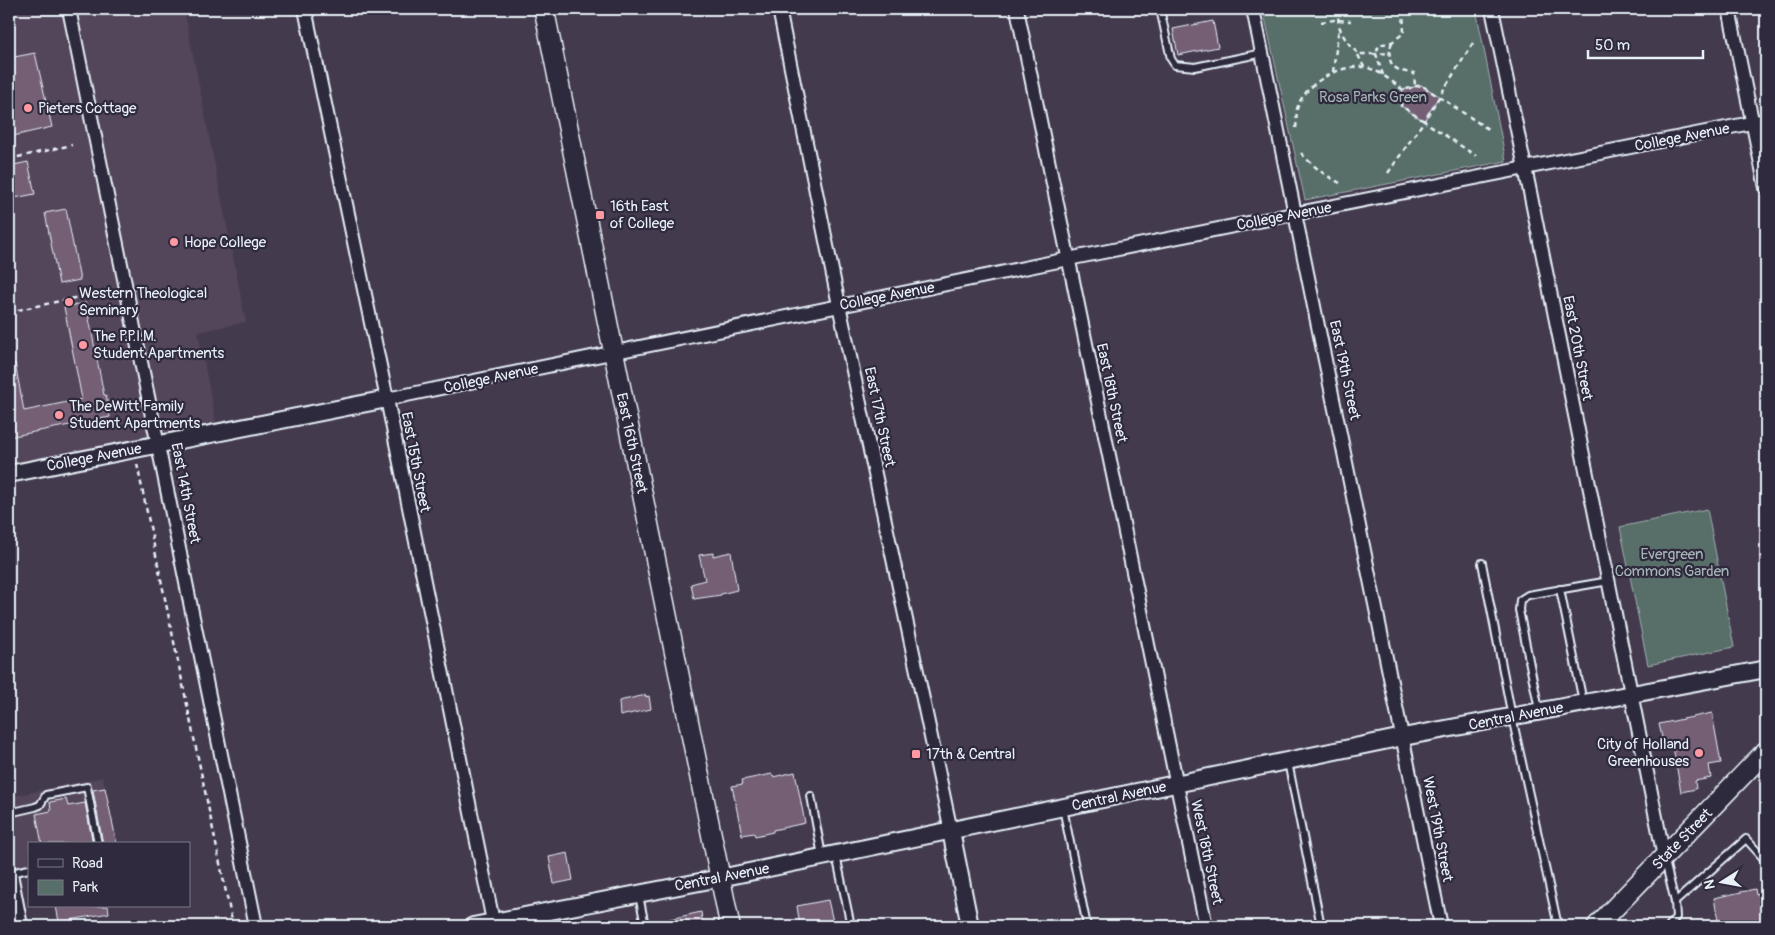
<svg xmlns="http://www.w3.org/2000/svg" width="1775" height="935" font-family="Pangolin,sans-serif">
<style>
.built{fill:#52455a}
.green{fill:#586e69;stroke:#a0b0b0}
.building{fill:#745e75;stroke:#e8f1f8}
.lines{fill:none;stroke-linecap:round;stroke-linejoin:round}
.service-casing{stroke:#e8f1f8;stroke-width:10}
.minor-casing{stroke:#e8f1f8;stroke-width:16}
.tertiary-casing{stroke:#e8f1f8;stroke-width:20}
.secondary-casing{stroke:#e8f1f8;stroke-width:22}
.path{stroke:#e8f1f8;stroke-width:2.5;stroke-dasharray:5 4;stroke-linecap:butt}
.service{stroke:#2f2a3d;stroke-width:6}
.minor{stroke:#2f2a3d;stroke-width:12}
.tertiary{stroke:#2f2a3d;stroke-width:16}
.secondary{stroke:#2f2a3d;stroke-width:19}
.poi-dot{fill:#ff9aa2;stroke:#2f2a3d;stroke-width:2}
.labels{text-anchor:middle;stroke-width:4.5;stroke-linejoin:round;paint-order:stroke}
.park-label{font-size:15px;fill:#a7b6b8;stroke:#2f2a3d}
.poi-label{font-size:15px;fill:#e8f1f8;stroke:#2f2a3d;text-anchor:start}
.street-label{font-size:15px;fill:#e8f1f8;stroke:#2f2a3d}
</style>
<rect width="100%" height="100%" fill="#443a4e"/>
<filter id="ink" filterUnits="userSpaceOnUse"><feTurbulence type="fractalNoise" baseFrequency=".02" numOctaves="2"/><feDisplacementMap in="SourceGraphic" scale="10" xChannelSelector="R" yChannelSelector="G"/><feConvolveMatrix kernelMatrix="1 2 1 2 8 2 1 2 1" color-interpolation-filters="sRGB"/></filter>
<g filter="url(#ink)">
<g class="built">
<polygon points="9,9 184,9 246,322 198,332 218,432 9,474"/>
<polygon points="103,777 117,844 29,844 29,874 17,877 9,836 9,797"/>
</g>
<g class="green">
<polygon points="1263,9 1476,9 1506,161 1305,200"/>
<polygon points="1707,509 1734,647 1648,665 1620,527"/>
</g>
<g class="building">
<polygon points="1213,21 1218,47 1178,55 1173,29"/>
<polygon points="35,53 52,127 13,136 9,116 9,58"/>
<polygon points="1421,85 1439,96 1424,121 1401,106 1403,90"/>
<polygon points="28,162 35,194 9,199 9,166"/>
<polygon points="66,209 80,280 59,284 45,213"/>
<polygon points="86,303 104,395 106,395 110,417 9,437 9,363 15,363 24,411 82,399 64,307"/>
<polygon points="731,552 737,590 721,594 721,595 694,599 691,584 705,580 699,555 713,553 713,556"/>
<polygon points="646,695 646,697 649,696 651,709 620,716 619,701"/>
<polygon points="1712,713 1721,763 1709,765 1711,778 1695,781 1696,789 1681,792 1672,741 1663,742 1659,724"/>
<polygon points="795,772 805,823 773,830 773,832 755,836 754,833 742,835 732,786 743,784 742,780 772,774 773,777"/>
<polygon points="105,788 117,844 103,844 93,790"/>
<polygon points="66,799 68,806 85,803 93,844 42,844 36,814 51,811 50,802"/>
<polygon points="568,853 573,880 554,884 549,857"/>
<polygon points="1755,889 1756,895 1760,894 1766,926 1719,926 1714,898"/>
<polygon points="828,900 834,926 800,926 797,906"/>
<polygon points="56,906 108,906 109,913 59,922"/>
<polygon points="701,912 703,926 662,926 661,921"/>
</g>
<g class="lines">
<g class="service-casing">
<g id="service">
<polyline points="1160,9 1171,59 1175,65 1195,67 1263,53"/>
<polyline points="1482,563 1512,717 1558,926"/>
<polyline points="1560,589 1583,702"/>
<polyline points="1539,710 1519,610 1520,600 1528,595 1609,581"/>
<polyline points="1288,762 1321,926"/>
<polyline points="811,796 822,856"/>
<polyline points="1063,808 1087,926"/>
<polyline points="9,813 35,807 40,805 46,795 87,787 98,844"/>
<polyline points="836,855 851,926"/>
<polyline points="1665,861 1675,902"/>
<polyline points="10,873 29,869"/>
<polyline points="639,895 645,926"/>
<polyline points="1669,926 1676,917 1675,902 1746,839 1766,861"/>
</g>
</g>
<g class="minor-casing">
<g id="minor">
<polyline points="69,9 256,926"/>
<polyline points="305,9 387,399 494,926"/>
<polyline points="779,9 839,305 951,831"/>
<polyline points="1017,9 1206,926"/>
<polyline points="1253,9 1441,926"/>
<polyline points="1492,9 1529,187 1664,857"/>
<polyline points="1729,9 1766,188"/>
<polyline points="387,399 1068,259 1766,120"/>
</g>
</g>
<g class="tertiary-casing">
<g id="tertiary">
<polyline points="9,474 387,399"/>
<polyline points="951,831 970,926"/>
<polyline points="9,874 19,926"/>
<polyline points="473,926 720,878 1403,737 1766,669"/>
</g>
</g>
<g class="secondary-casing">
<g id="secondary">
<polyline points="544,9 730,926"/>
<polyline points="1597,926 1766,751"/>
</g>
</g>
<g class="path">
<path d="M1341,9C1332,24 1347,44 1359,54H1376L1379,45L1392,42L1404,33L1403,9"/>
<polyline points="1465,9 1468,12"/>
<polyline points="1321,22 1334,20 1351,21"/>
<path d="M1392,42C1385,63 1393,72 1414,73L1415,86"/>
<polyline points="1473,43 1424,121 1476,156"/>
<polyline points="1358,55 1364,67"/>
<polyline points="1333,72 1339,27"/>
<polyline points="1383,75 1376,54 1389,53"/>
<path d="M1296,128C1297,122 1296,114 1297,109C1304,84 1338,65 1362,67C1377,68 1391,81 1403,90L1421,85L1491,131"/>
<path d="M1301,153C1313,166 1324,175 1340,183"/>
<polyline points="9,159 72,145"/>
<polyline points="1388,173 1424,121 1401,106 1403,90"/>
<polyline points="9,312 102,292"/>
<polyline points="137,464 233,926"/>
</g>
<use href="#service" class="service"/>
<use href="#minor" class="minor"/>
<use href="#tertiary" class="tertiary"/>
<use href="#secondary" class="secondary"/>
</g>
</g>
<g class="poi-dot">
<circle cx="28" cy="108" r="5"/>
<rect x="595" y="210" width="10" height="10" rx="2.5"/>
<circle cx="174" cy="242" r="5"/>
<circle cx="69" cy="302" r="5"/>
<circle cx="83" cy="345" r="5"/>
<circle cx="59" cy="415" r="5"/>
<circle cx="1699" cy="753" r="5"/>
<rect x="911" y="749" width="10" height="10" rx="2.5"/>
</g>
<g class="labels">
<g class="park-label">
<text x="1373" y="102">Rosa Parks Green</text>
<text x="1672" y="559">Evergreen<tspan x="1672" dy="17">Commons Garden</tspan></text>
</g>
<g class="poi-label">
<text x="38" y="113">Pieters Cottage</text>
<text x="610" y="211">16th East<tspan x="610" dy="17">of College</tspan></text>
<text x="184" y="247">Hope College</text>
<text x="79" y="298">Western Theological<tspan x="79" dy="17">Seminary</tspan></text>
<text x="93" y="341">The P.P.I.M.<tspan x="93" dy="17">Student Apartments</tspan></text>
<text x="69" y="411">The DeWitt Family<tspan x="69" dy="17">Student Apartments</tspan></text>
<text x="1689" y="749" text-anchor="end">City of Holland<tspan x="1689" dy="17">Greenhouses</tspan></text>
<text x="926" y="759">17th &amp; Central</text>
</g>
<g class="street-label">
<text transform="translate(1682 137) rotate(-11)" y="5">College Avenue</text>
<text transform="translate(1284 216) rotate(-11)" y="5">College Avenue</text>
<text transform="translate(887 296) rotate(-11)" y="5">College Avenue</text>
<text transform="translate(1578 348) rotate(79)" y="5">East 20th Street</text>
<text transform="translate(1345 370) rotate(78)" y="5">East 19th Street</text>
<text transform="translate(491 378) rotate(-12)" y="5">College Avenue</text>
<text transform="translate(1112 393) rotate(78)" y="5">East 18th Street</text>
<text transform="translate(880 417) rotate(78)" y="5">East 17th Street</text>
<text transform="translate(632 443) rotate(78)" y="5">East 16th Street</text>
<text transform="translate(94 457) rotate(-11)" y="5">College Avenue</text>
<text transform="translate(416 462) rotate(79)" y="5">East 15th Street</text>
<text transform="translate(186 493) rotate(79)" y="5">East 14th Street</text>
<text transform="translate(1516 716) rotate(-11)" y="5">Central Avenue</text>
<text transform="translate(1119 796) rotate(-12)" y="5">Central Avenue</text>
<text transform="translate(1438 829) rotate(79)" y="5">West 19th Street</text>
<text transform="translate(1682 839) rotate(-46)" y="5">State Street</text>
<text transform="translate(1207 852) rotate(78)" y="5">West 18th Street</text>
<text transform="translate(722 877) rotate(-11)" y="5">Central Avenue</text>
</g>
</g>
<rect width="1775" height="935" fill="none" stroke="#2f2a3d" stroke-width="30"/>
<rect x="15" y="15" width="1745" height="905" fill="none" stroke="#e8f1f8" stroke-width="2" filter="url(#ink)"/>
<rect x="28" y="842" width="162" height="65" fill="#2f2a3d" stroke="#797a88"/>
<rect x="38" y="859" width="25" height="8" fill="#2f2a3d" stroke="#797a88"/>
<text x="72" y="868" font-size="15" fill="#e8f1f8">Road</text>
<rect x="38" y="880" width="25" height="15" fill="#586e69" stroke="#797a88"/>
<text x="72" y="892" font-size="15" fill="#e8f1f8">Park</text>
<g transform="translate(1722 882) rotate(259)" stroke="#2f2a3d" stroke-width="4" paint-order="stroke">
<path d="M0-4L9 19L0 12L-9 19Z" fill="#e8f1f8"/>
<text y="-8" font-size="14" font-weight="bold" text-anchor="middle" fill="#e8f1f8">N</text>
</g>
<path d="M1588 50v8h115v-8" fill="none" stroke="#e8f1f8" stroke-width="2.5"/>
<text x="1595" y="50" font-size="15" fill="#e8f1f8" stroke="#2f2a3d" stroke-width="4" paint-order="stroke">50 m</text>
</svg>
